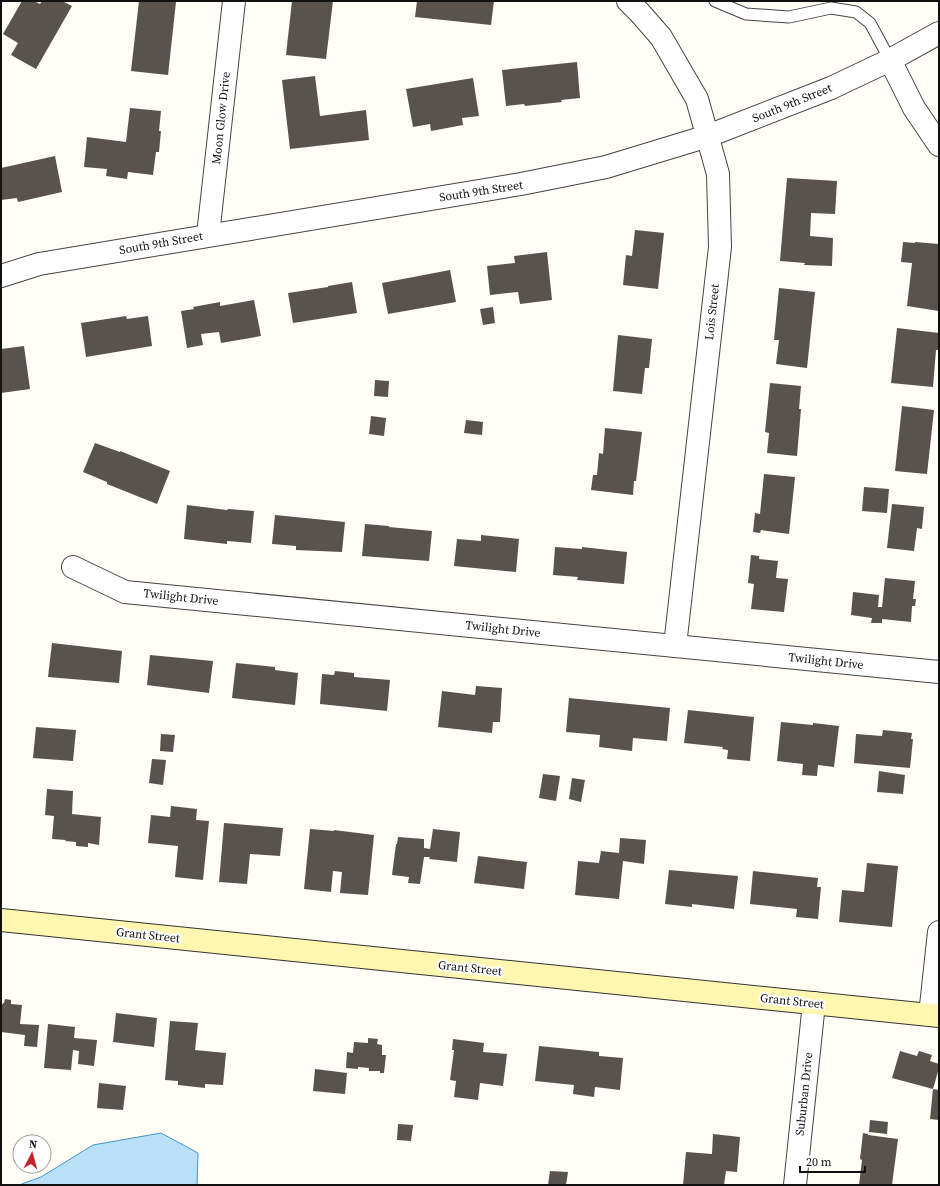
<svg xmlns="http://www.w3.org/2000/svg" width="940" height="1186" font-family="'Source Serif 4',serif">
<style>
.water{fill:#b9e0f7;stroke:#3f96cf}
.building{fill:#5a524d}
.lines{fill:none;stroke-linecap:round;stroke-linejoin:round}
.lane-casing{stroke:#444;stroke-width:13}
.street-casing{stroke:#444;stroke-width:24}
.secondary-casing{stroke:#333;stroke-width:24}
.lane{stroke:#fff;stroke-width:11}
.street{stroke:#fff;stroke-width:22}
.secondary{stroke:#fff6b0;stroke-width:22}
.labels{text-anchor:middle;stroke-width:4;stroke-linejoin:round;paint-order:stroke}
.street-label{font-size:12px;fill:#111;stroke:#fff}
</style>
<rect width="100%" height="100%" fill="#fffdf5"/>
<polygon class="water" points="161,1133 198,1153 197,1185 19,1185 41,1177 93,1145"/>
<g class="building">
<polygon points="22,1 34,1 40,4 42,1 62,1 72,6 36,69 11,55 18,43 3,34"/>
<polygon points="139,1 176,2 168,75 131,71"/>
<polygon points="292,1 333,1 326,59 286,55"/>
<polygon points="417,1 494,1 491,25 415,17"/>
<polygon points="577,62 580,98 561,100 562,102 525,106 524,104 506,106 502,70"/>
<polygon points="315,76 320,116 366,110 369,140 290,149 282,80"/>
<polygon points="473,78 479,116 462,118 463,125 431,131 430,124 413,127 406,89"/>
<polygon points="130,108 161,111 159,131 161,131 159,152 156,152 153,175 128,172 127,179 106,176 107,169 84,167 87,137 126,142"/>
<polygon points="55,156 62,192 18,202 17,198 1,200 1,168"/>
<polygon points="787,178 837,181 835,214 811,213 810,236 833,238 832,266 804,265 805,263 780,261"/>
<polygon points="635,230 664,233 658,289 623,285 626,255 632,256"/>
<polygon points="903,242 915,243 915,242 939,244 939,311 907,306 912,263 901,262"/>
<polygon points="547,252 552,300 520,304 518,292 490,295 487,266 515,263 514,256"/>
<polygon points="450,270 456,302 388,314 382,283"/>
<polygon points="352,282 357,313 293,323 288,293 328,287 328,286"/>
<polygon points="779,288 815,292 807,368 776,364 779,340 774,340"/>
<polygon points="254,300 261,336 221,343 219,332 201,334 203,345 187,348 181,311 194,309 193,307 220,302 220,306"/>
<polygon points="493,307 495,323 483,325 480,309"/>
<polygon points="126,316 127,319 148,316 152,346 86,357 81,323"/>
<polygon points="897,328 939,333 939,350 936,350 933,387 891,383"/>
<polygon points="618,335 652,339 649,368 645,368 642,394 613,391"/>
<polygon points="24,346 30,389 1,393 1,349"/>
<polygon points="375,380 389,381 388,397 374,396"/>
<polygon points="770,383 801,386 799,409 801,409 797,456 767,453 769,433 765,432"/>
<polygon points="902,406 934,410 927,474 895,471"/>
<polygon points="371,416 386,418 384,436 369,434"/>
<polygon points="466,420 483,422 482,435 464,433"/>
<polygon points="605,428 642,432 636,481 634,481 633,495 591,490 593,475 597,475 599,453 603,454"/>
<polygon points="95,443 120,452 120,451 170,471 157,504 107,484 107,482 83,472"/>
<polygon points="764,474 795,477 789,534 761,530 760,533 753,532 755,513 760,514"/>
<polygon points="864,487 889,489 887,513 862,511"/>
<polygon points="892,504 924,507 922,529 917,528 914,551 887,548"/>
<polygon points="187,505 227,510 228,509 254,511 251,543 227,541 227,544 184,539"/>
<polygon points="275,515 345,522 342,552 296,550 296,546 272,544"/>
<polygon points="365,524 389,526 389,527 432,531 429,561 362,556"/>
<polygon points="481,535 519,539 516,572 454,566 457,539 481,541"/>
<polygon points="555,547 582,549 582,547 627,552 624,584 577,580 578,577 553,575"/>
<polygon points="751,555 759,556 759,559 778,561 776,578 788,579 784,612 751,609 754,584 748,583"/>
<polygon points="885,578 915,581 913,599 916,599 915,606 912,606 911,622 882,619 882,623 871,623 872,618 851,615 853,592 879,595 878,607 882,607"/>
<polygon points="52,643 122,651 119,683 48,677"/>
<polygon points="150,655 213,661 209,693 147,685"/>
<polygon points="236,663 275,667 275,670 298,673 295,705 232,698"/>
<polygon points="335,671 354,673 354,677 390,680 387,711 320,704 322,674 334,675"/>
<polygon points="476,686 502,688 500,722 493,722 492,733 438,727 442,691 475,695"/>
<polygon points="569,698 670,708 667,741 633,738 632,751 599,747 600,735 566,732"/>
<polygon points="688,710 754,717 750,761 727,759 728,750 722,749 723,747 684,743"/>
<polygon points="781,722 813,725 813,723 839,726 834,767 818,765 817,776 802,775 803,764 777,761"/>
<polygon points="36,727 76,730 73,761 33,758"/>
<polygon points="883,730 912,733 911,739 913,739 910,768 854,763 856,734 882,736"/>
<polygon points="161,734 175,735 173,752 160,751"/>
<polygon points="152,759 166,760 163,785 149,783"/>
<polygon points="879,771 905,775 903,794 877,792"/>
<polygon points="543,774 560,776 556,801 539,798"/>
<polygon points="572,778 585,780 581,802 569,799"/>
<polygon points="47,789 73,791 72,814 101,817 99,845 88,843 88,847 76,846 76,842 65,841 66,840 52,839 54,816 45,815"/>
<polygon points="171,806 197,809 196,820 209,821 203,880 175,877 178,846 148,843 151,815 170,817"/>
<polygon points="224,823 283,828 280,856 250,854 247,884 219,882"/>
<polygon points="310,829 334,831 334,830 374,835 368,895 340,893 342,872 333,871 331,892 304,889"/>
<polygon points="433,829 460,832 457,862 429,859 430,857 424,857 420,884 408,883 409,877 392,875 396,844 397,844 398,837 424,839 424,848 430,849"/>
<polygon points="620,838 646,840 644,864 623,861 619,899 575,895 578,861 599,863 601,851 619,853"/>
<polygon points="478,856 527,862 524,889 474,883"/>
<polygon points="867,863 898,866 892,927 839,922 842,890 864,892"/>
<polygon points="669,870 738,876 734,909 692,904 692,907 665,904"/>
<polygon points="753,871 818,878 817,887 821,887 818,919 796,917 797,909 750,904"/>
<polygon points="5,999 11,1000 11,1004 22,1005 20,1024 39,1025 37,1047 24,1046 25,1035 1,1032 1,1005 2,1005 3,1003 4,1003"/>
<polygon points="116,1013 157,1018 154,1047 113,1042"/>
<polygon points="170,1021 198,1023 195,1050 226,1053 223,1085 205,1084 205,1088 178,1085 178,1081 165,1080"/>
<polygon points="48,1024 75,1027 74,1038 97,1040 94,1066 78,1064 79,1051 73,1050 71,1070 44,1068"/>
<polygon points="368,1038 378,1039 377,1044 382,1045 382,1055 386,1055 384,1073 380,1073 380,1071 369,1071 369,1068 358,1067 358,1069 346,1068 347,1052 353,1053 354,1042 368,1043"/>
<polygon points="453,1039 484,1043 483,1052 507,1054 503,1086 480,1083 478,1100 454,1097 456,1081 450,1080 454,1050 452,1050"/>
<polygon points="539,1046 599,1052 599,1056 623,1058 620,1090 595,1087 594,1097 573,1094 574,1085 535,1081"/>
<polygon points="900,1051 917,1056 919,1051 932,1055 930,1061 939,1064 939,1068 933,1089 892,1078"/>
<polygon points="315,1069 347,1073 345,1094 313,1091"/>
<polygon points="99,1083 126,1086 123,1110 97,1108"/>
<polygon points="933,1089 939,1090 939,1120 930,1119"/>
<polygon points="870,1120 888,1122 887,1134 869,1132"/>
<polygon points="398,1124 413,1125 411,1141 397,1140"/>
<polygon points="863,1133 868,1134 868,1135 898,1139 892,1185 859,1185 862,1160 860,1159"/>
<polygon points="713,1134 740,1137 737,1172 726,1171 724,1185 683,1185 686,1152 712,1154"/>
<polygon points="550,1171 568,1172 566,1185 548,1185"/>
</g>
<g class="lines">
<g class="lane-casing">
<polyline id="lane" points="715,1 746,14 789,17 831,8 856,12 870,23 890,60"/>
</g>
<g class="street-casing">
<g id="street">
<polyline points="628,1 640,13 661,37 697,99 718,174 720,247 675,646"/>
<polyline points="890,60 914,108 939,145"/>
<polyline points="208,235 234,1"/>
<polyline points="1,276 39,264 521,184 606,167 708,136 831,88 890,60 939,33"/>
<polyline points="73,567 125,592 939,672"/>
<polyline points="930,1015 939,932"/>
<polyline points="795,1185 814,1003"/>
</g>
</g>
<g class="secondary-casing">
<polyline id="secondary" points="1,920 939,1016"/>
</g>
<use href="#lane" class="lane"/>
<use href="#street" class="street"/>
<use href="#secondary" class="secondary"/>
</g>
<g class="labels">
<g class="street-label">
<text transform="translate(792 103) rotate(-22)" y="4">South 9th Street</text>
<text transform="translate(221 118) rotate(-84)" y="4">Moon Glow Drive</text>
<text transform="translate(481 191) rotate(-9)" y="4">South 9th Street</text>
<text transform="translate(161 243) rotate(-10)" y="4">South 9th Street</text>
<text transform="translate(712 312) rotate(-84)" y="4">Lois Street</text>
<text transform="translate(181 597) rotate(6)" y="4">Twilight Drive</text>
<text transform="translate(503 629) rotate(6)" y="4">Twilight Drive</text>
<text transform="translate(826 661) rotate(6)" y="4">Twilight Drive</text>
<text transform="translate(148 935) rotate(6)" y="4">Grant Street</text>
<text transform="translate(470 968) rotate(6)" y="4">Grant Street</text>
<text transform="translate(792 1001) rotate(6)" y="4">Grant Street</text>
<text transform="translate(804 1094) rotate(-84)" y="4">Suburban Drive</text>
</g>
</g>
<rect width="940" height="1186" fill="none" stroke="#111111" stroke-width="4"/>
<g transform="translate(32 1154) rotate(6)"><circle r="19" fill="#ffffff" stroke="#a0a0a0"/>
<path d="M0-3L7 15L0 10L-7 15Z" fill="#c4262e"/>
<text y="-6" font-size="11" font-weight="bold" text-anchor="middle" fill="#111111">N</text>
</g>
<path d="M800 1166v6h65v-6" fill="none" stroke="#111111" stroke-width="2"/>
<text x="806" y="1166" font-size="12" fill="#111111" stroke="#ffffff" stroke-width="3" paint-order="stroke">20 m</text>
</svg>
